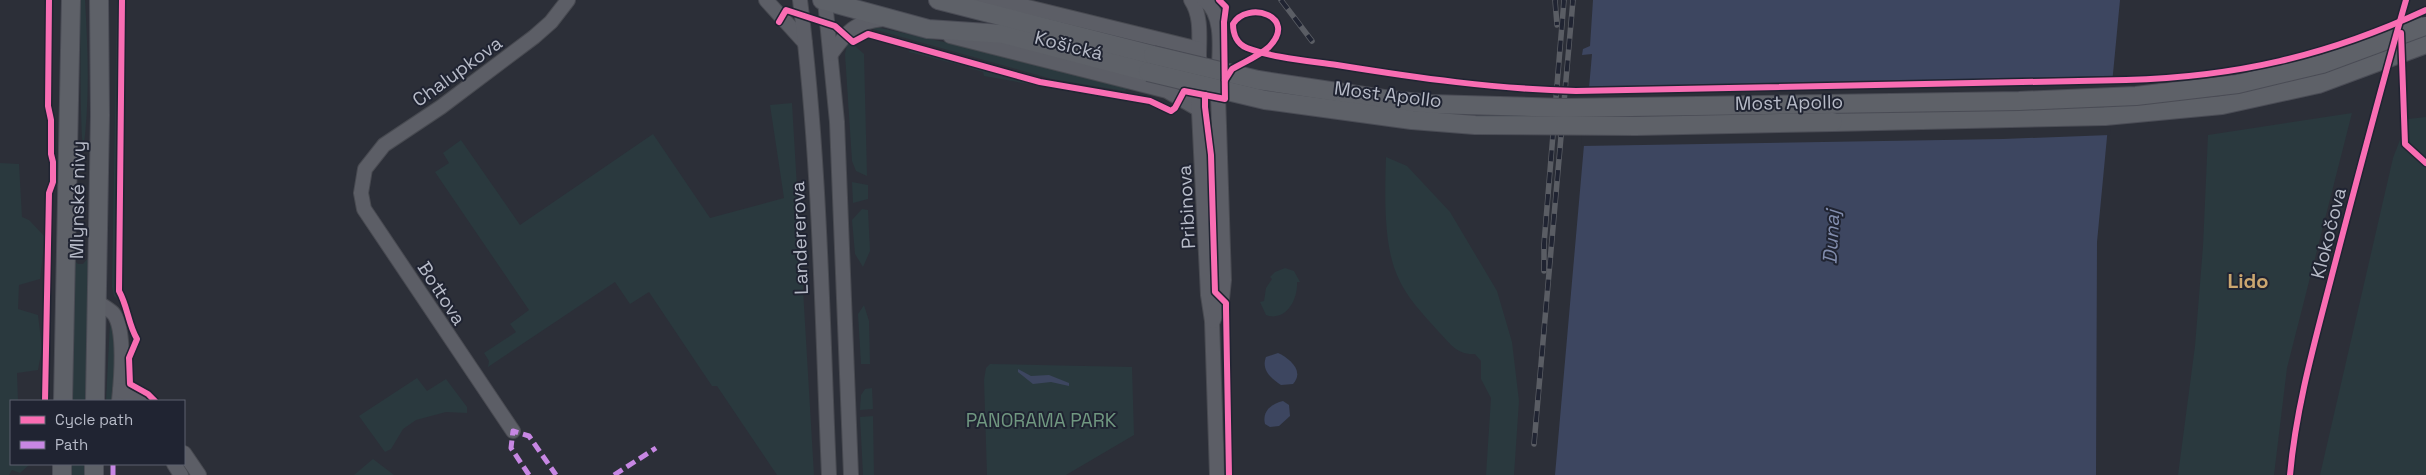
<svg xmlns="http://www.w3.org/2000/svg" width="2426" height="475" font-family="'Space Grotesk',sans-serif">
<style>
.green{fill:#2a393e}
.water{fill:#3d4660}
.pier{fill:#2c2f38}
.lines{fill:none;stroke-linecap:round;stroke-linejoin:round}
.minor-casing{stroke:#484a51;stroke-width:16}
.major-casing{stroke:#4a4c55;stroke-width:20}
.minor{stroke:#5c5e66;stroke-width:14}
.major{stroke:#5e6168;stroke-width:18}
.rail-casing{stroke:#5a5d64;stroke-width:5.5}
.rail{stroke:#202432;stroke-width:4;stroke-dasharray:11;stroke-linecap:butt}
.major-bridge-casing{stroke:#4a4c55;stroke-width:20;stroke-linecap:butt}
.major-bridge{stroke:#5e6168;stroke-width:18}
.quiet{stroke:#c787e3;stroke-width:5;stroke-dasharray:10 5;stroke-linecap:butt}
.cycleway-casing{stroke:#202432;stroke-width:9}
.cycleway{stroke:#f96db3;stroke-width:6}
.labels{text-anchor:middle;stroke-width:4;stroke-linejoin:round;paint-order:stroke}
.street-label{font-size:19px;fill:#b7bbc8;stroke:#202432}
.park-label{font-size:19px;fill:#709780;stroke:#202432}
.water-label{font-size:20px;font-style:italic;fill:#828dad;stroke:#202432}
.neighbourhood-label{font-size:20px;font-weight:bold;fill:#cba66f;stroke:#202432}
</style>
<rect width="100%" height="100%" fill="#2c2f38"/>
<g class="green">
<path d="M79,0H85C88,52 90,101 83,152C79,102 82,51 79,0Z"/>
<polygon points="117,0 120,0 115,288 116,295 122,303 114,296 112,287"/>
<polygon points="871,26 1031,61 1131,88 1124,91 1052,79 866,27"/>
<polygon points="848,40 864,54 867,176 856,171 852,161 845,54"/>
<polygon points="910,48 960,62 960,65 909,52"/>
<polygon points="970,65 1050,86 1142,101 1142,104 984,76 983,72 969,68"/>
<polygon points="792,103 814,475 777,475 717,386 712,386 649,292 630,304 615,282 488,367 489,361 484,353 516,332 510,324 529,310 435,172 449,163 443,153 461,140 520,225 653,134 710,218 784,198 770,105"/>
<polygon points="2352,113 2287,368 2274,475 2178,475 2195,346 2203,246 2208,135"/>
<polygon points="2426,117 2426,475 2320,475 2393,158 2408,119"/>
<path d="M1386,157L1407,166L1450,212L1497,291L1512,342L1519,401L1514,475H1486L1491,398L1481,379V361L1475,354C1456,355 1450,343 1438,331C1423,314 1406,297 1397,275C1383,243 1385,192 1386,157Z"/>
<polygon points="0,163 19,164 22,217 29,220 45,237 40,279 19,285 18,309 38,315 42,348 38,370 17,373 18,401 11,401 11,464 30,464 20,473 12,470 9,475 0,475"/>
<polygon points="852,182 868,185 868,199 853,203"/>
<polygon points="862,209 868,210 870,251 863,267 855,254 852,220"/>
<polygon points="89,257 88,401 69,401 73,259 78,264 83,264"/>
<path d="M1285,268L1294,271L1300,282H1297C1298,301 1285,322 1266,315L1260,302L1264,301L1266,288L1272,279L1270,277L1275,272Z"/>
<polygon points="864,305 869,321 870,364 861,364 858,314"/>
<polygon points="110,323 116,344 113,401 106,401"/>
<polygon points="990,364 1132,367 1134,435 1066,475 987,475 984,380 986,368"/>
<polygon points="417,378 427,391 446,379 467,407 467,413 446,412 416,420 403,429 391,449 385,452 359,416"/>
<polygon points="872,388 873,409 860,410 861,395 865,389"/>
<polygon points="873,416 874,475 863,475 860,417"/>
<polygon points="373,459 394,475 354,475"/>
<polygon points="68,464 87,464 86,475 67,475"/>
</g>
<g class="water">
<polygon points="1593,0 2120,0 2097,242 2096,475 1555,475 1592,54 1582,55 1583,49 1590,46"/>
<path d="M1278,353C1289,358 1305,371 1293,384L1281,385C1271,378 1261,370 1266,357Z"/>
<polygon points="1018,369 1031,376 1049,375 1069,383 1069,386 1051,382 1033,384 1018,372"/>
<path d="M1283,401L1289,405L1290,416L1279,426L1270,427L1265,424C1262,411 1271,404 1283,401Z"/>
</g>
<polygon class="pier" points="2116,76 2110,135 2003,139 1581,146 1586,89"/>
<g class="lines">
<g class="minor-casing">
<g id="minor">
<polyline points="766,0 805,43"/>
<path d="M800,0C820,158 822,316 829,475"/>
<path d="M1191,0C1202,16 1199,38 1199,57"/>
<path d="M1204,0C1223,13 1220,46 1219,66"/>
<polyline points="825,1 837,122 851,475"/>
<polyline points="961,1 1011,3 1199,49"/>
<polyline points="950,36 1167,91 1198,109"/>
<path d="M831,54C848,31 854,22 883,19"/>
<polyline points="1198,91 1208,295 1212,321 1217,475"/>
<path d="M97,302C102,305 109,309 113,313C126,328 121,382 119,401"/>
<polyline points="1213,321 1222,299 1224,280 1218,95"/>
<polyline points="120,390 146,401"/>
<polyline points="513,431 364,209 361,193 365,169 384,145 441,107 534,37 551,22 568,0"/>
<polyline points="184,453 199,475"/>
<polyline points="174,464 181,475"/>
</g>
</g>
<g class="major-casing">
<g id="major">
<polyline points="822,0 928,29 1003,34 1148,72"/>
<polyline points="938,0 1153,55"/>
<polyline points="1833,122 2105,116 2222,105 2318,84 2426,44"/>
<polyline points="63,401 71,0"/>
<polyline points="95,401 100,115 99,0"/>
<polyline points="62,475 62,464"/>
<polyline points="94,475 94,464"/>
</g>
</g>
<use href="#minor" class="minor"/>
<use href="#major" class="major"/>
<g class="rail-casing">
<g id="rail">
<polyline points="1281,0 1312,41"/>
<polyline points="1555,0 1557,25"/>
<polyline points="1544,271 1544,244 1564,0"/>
<polyline points="1534,444 1573,0"/>
</g>
</g>
<use href="#rail" class="rail"/>
<g class="major-bridge-casing">
<g id="major-bridge">
<polyline points="1153,55 1258,80 1390,100 1430,104 1564,108 2019,101 2136,96 2238,84 2322,64 2425,26"/>
<polyline points="1148,72 1265,100 1412,120 1475,125 1636,126 1833,122"/>
</g>
</g>
<use href="#major-bridge" class="major-bridge"/>
<g class="quiet">
<polyline points="113,475 113,464"/>
<polyline points="529,475 511,448 513,431 529,436 556,475"/>
<polyline points="614,475 656,448"/>
</g>
<g class="cycleway-casing">
<g id="cycleway">
<path d="M122,0L119,291C128,307 128,324 137,339L129,358L130,384L148,394L155,401"/>
<polyline points="779,22 786,10 835,26 853,42 868,34 1040,82 1150,101 1171,111 1175,108 1184,91 1225,99 1224,22 1226,7 1219,0"/>
<polyline points="2401,33 2405,144 2426,163"/>
<path d="M1225,80L1232,69C1244,62 1259,56 1269,47C1299,16 1247,0 1233,24C1233,34 1237,44 1247,48C1273,58 1310,61 1337,65C1417,78 1496,89 1576,91L2126,80C2235,77 2327,56 2426,10"/>
<polyline points="1205,95 1205,107 1211,155 1215,292 1226,303 1226,309 1229,475"/>
<polyline points="45,401 49,193 53,182 53,162 51,154 51,120 48,106 49,0"/>
<path d="M2290,475C2296,407 2315,341 2332,275C2356,183 2380,91 2406,0"/>
</g>
</g>
<use href="#cycleway" class="cycleway"/>
</g>
<g class="labels">
<g class="street-label">
<text transform="translate(1069 45) rotate(14)" y="7">Košická</text>
<text transform="translate(457 71) rotate(-36)" y="7">Chalupkova</text>
<text transform="translate(1388 94) rotate(7)" y="7">Most Apollo</text>
<text transform="translate(1789 102) rotate(-1)" y="7">Most Apollo</text>
<text transform="translate(77 200) rotate(-89)" y="7">Mlynské nivy</text>
<text transform="translate(1186 207) rotate(-93)" y="7">Pribinova</text>
<text transform="translate(2328 233) rotate(-76)" y="7">Klokočova</text>
<text transform="translate(799 238) rotate(-92)" y="7">Landererova</text>
<text transform="translate(442 293) rotate(57)" y="7">Bottova</text>
</g>
<g class="park-label">
<text x="1041" y="427">PANORAMA PARK</text>
</g>
<g class="water-label">
<text transform="translate(1831 237) rotate(-87)" y="7">Dunaj</text>
</g>
<g class="neighbourhood-label">
<text x="2248" y="288">Lido</text>
</g>
</g>
<rect x="10" y="400" width="175" height="65" fill="#202432" stroke="#5c606e"/>
<rect x="20" y="416" width="25" height="8" fill="#f96db3" stroke="#5c606e"/>
<text x="55" y="425" font-size="15" fill="#b7bbc8">Cycle path</text>
<rect x="20" y="441" width="25" height="8" fill="#c787e3" stroke="#5c606e"/>
<text x="55" y="450" font-size="15" fill="#b7bbc8">Path</text>
</svg>
